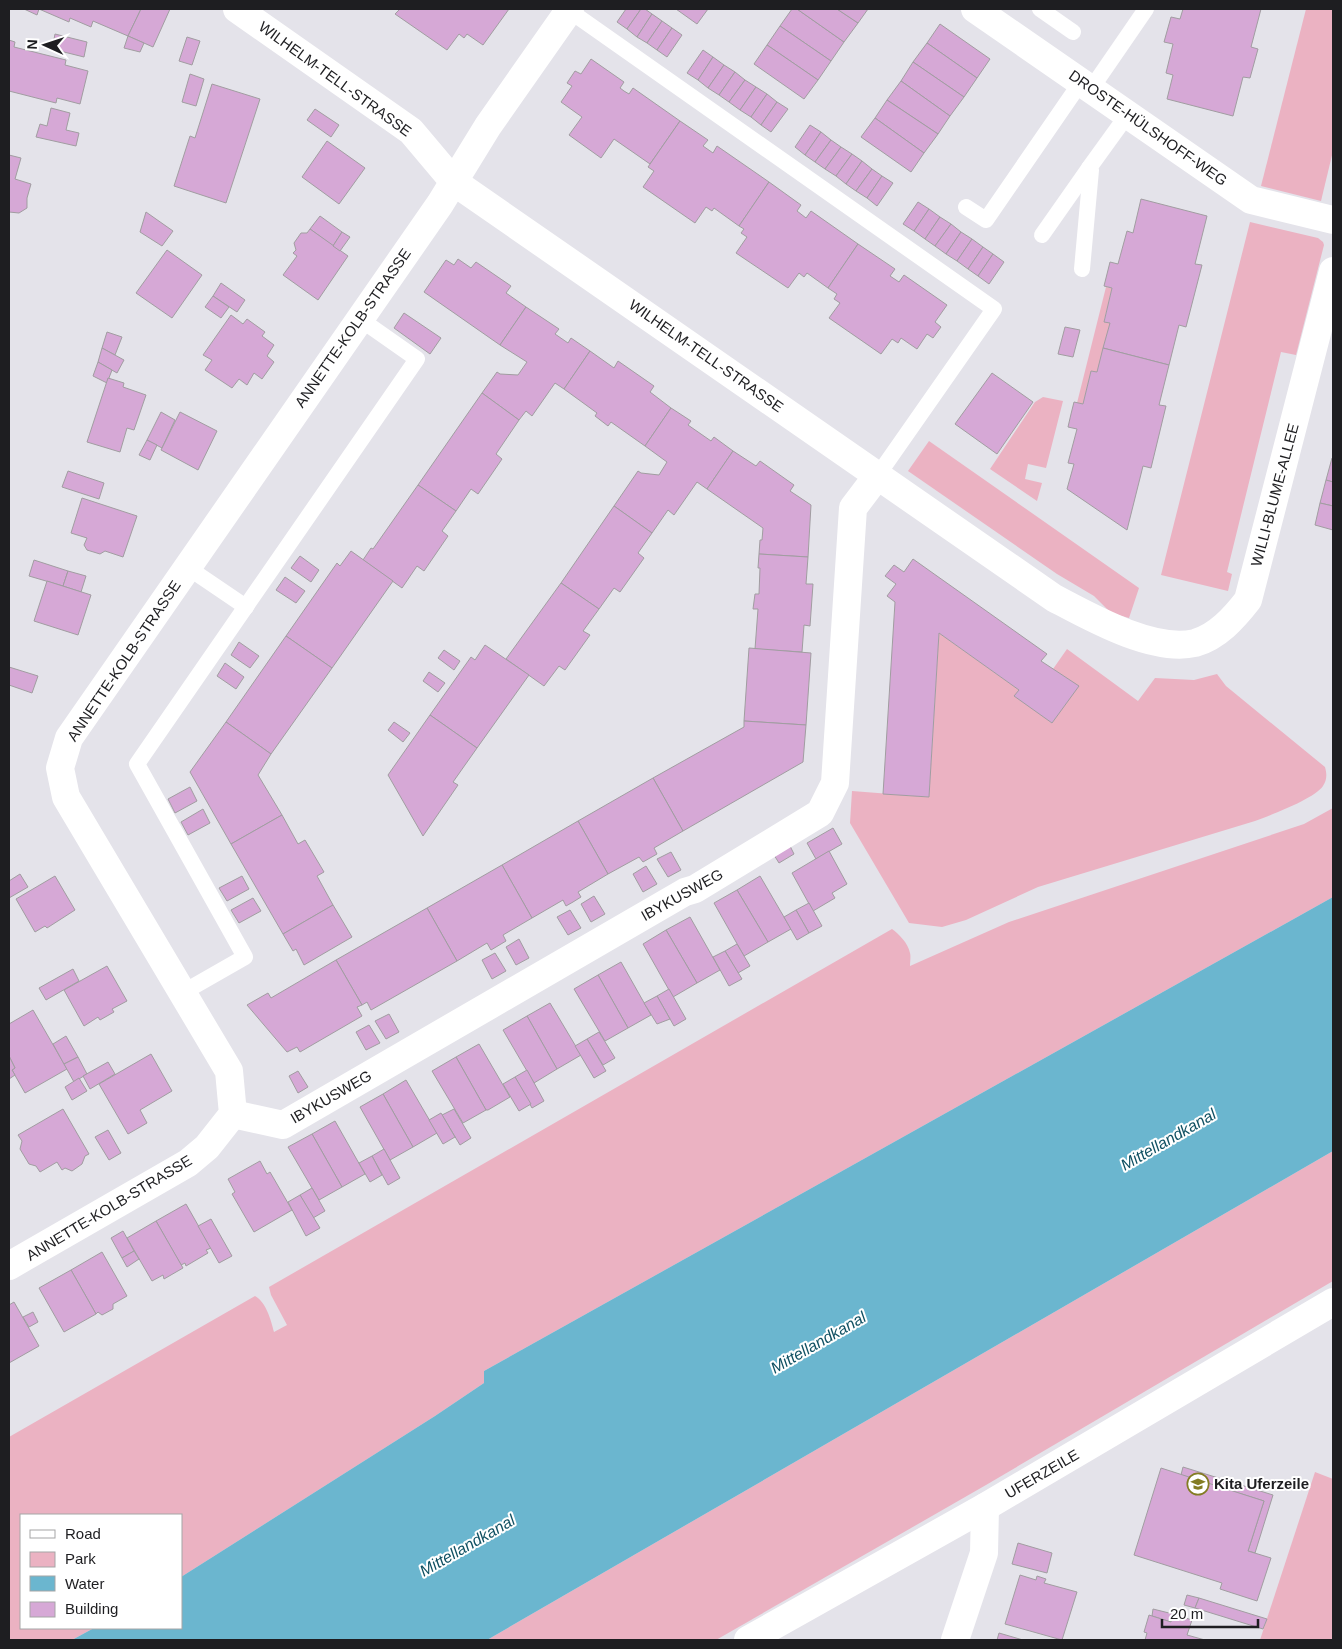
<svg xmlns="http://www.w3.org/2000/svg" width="1342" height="1649" font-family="Helvetica,sans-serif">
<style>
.green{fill:#ebb2c2}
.water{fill:#6bb6cf}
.building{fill:#d6a8d6;stroke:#a19da1}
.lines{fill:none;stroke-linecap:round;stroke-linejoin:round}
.lane{stroke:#fff;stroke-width:16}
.street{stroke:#fff;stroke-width:28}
.labels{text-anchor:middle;stroke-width:4;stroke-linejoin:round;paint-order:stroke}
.street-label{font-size:15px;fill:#1e1e21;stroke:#fff}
.poi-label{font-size:15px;font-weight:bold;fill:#1e1e21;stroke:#fff;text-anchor:start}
.water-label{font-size:16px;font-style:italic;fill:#0f5062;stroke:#fff}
</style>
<rect width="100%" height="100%" fill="#e4e3ea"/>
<g class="green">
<polygon points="1306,9 1333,9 1333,151 1321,201 1261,186"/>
<polygon points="1250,222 1318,238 1323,242 1324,245 1296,355 1281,352 1227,572 1232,574 1228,591 1161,575"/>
<polygon points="1106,287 1112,288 1104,321 1110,323 1097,372 1091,371 1083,404 1077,403"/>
<polygon points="1043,397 1063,401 1046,468 1028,464 1025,479 1042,483 1037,501 990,469 1035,402"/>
<polygon points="929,441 1139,588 1129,618 1111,613 1094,596 1057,574 908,471"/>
<path d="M939,633L1019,690L1015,696L1052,723L1078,686L1053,669L1067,649L1138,701L1155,678L1194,680L1217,674L1226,686L1325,767C1327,774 1327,780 1323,786C1314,799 1271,815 1255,821L1038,887L966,920L942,927L909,923L850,823L852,791L929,797Z"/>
<path d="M1333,808V897L484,1371V1383L435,1416L181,1577V1515H21V1628H94L72,1640H9V1437L255,1296C266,1302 271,1320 274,1332L287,1325L271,1295L269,1287L892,929C899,934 908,943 910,953C911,956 910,962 910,966L1009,922L1304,824Z"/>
<polygon points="1333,1151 1333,1281 986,1485 716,1640 487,1640"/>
<polygon points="1315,1472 1333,1479 1333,1640 1260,1640"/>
</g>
<polygon class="water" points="1333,897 1333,1151 487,1640 72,1640 94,1628 181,1628 181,1577 435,1416 484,1383 484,1371"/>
<g class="building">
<polygon points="24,9 141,9 128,36 93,21 91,27 70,18 69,22 39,9 37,15"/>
<polygon points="141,9 170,9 153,47 128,36"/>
<polygon points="400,9 509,9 483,45 467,34 464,38 459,34 447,50 395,14"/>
<polygon points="626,9 641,9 627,29 617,22"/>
<polygon points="641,9 645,9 652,14 637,37 627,29"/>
<polygon points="676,9 708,9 697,24"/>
<polygon points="792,9 797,9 844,42 831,61 780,26"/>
<polygon points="797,9 837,9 858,23 844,42"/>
<polygon points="837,9 868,9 858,23"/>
<polygon points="1183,9 1261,9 1251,47 1258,49 1250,78 1243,77 1233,116 1167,99 1173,75 1166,73 1173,44 1164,42 1171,17 1180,19"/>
<polygon points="652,14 662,21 647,43 637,37"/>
<polygon points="662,21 672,28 657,50 647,43"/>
<polygon points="940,24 990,59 977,78 927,43"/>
<polygon points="780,26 831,61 818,80 767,45"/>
<polygon points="672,28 682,35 667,57 657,50"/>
<polygon points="55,34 87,42 84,57 52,49"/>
<polygon points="128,36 144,43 140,52 124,48"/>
<polygon points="187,37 200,41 192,65 179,61"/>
<polygon points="9,40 15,42 14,47 66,60 65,65 88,71 80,104 57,98 56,103 9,91"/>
<polygon points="927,43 977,78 964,97 913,62"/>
<polygon points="767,45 818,80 804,99 754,64"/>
<polygon points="703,50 713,57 698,80 687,73"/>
<polygon points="713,57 724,65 708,88 698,80"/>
<polygon points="591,59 624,82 620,88 624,91 629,94 633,88 680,121 650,164 614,139 601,158 569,135 582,117 561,102 572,86 567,83 575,71 581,74"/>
<polygon points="913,62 964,97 950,116 901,81"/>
<polygon points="724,65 735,72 719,95 708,88"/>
<polygon points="735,72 745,80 729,102 719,95"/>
<polygon points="190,74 204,79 196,106 182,102"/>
<polygon points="745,80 756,87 740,110 729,102"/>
<polygon points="901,81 950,116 938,134 887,100"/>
<polygon points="212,84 260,99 226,203 174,186 190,136 195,138"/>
<polygon points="756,87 767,94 751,117 740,110"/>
<polygon points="767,94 777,102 761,125 751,117"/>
<polygon points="887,100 938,134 924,153 875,118"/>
<polygon points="777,102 788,109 771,132 761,125"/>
<polygon points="51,108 70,113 66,130 79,133 76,146 36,137 40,124 47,126"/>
<polygon points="315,109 339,125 331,137 307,120"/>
<polygon points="875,118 924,153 911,172 861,137"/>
<polygon points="680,121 708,140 703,146 713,153 717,146 769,182 739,226 714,208 712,211 706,207 695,223 643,187 654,171 648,167"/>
<polygon points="810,125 821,132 805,155 795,147"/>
<polygon points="821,132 831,140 815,162 805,155"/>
<polygon points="831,140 841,147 825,169 815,162"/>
<polygon points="327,141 365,168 339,204 302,177"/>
<polygon points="841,147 852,154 836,176 825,169"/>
<polygon points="852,154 862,161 846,184 836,176"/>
<polygon points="9,155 21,158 15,179 31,184 27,198 27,208 19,213 9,212"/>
<polygon points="862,161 872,169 856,191 846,184"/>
<polygon points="872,169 882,176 867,198 856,191"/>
<polygon points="882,176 893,183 877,206 867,198"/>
<polygon points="769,182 801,205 797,211 806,218 811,211 858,244 828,288 807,273 804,277 799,273 788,288 736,253 747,237 741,233 744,229 739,226"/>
<polygon points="1141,199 1207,216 1195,264 1202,265 1186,327 1179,325 1169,365 1103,348 1110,323 1104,322 1112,288 1104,286 1110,262 1118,264 1127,231 1133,233"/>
<polygon points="918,202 929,209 914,231 903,224"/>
<polygon points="929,209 940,217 925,239 914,231"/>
<polygon points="146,212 173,231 162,246 140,232"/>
<polygon points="320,216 342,232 333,246 310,229"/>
<polygon points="940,217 951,224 935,246 925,239"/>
<polygon points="951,224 961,232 946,254 935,246"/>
<polygon points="310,229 348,256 318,300 283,275 297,256 293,253 296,250 294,243 301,233 307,233"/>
<polygon points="342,232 350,237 340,251 333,246"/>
<polygon points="961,232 972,239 957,261 946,254"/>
<polygon points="972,239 983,247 968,269 957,261"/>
<polygon points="858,244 895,269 890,276 899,282 904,275 947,305 935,322 941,327 933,338 927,334 917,349 901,338 898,343 892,339 881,354 829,318 840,303 834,299 837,294 828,288"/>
<polygon points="983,247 993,254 978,276 968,269"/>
<polygon points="167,250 202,275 172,318 136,293"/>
<polygon points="993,254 1004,262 989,284 978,276"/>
<polygon points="458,259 471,268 476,262 511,286 506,293 526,307 500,345 424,292 446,260 454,265"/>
<polygon points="221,283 245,300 237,312 213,296"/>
<polygon points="213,296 229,307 221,318 205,307"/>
<polygon points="526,307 559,329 555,334 568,343 571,338 590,351 564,389 555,383 532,416 526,411 519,420 482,393 497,372 500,374 518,375 527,362 500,345"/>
<polygon points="404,313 441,338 430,354 394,328"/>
<polygon points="231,315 243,324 247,319 265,332 262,336 274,345 267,356 274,362 262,379 254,373 247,385 239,379 232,388 205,370 212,360 203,355"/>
<polygon points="1065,327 1080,330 1073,357 1058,354"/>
<polygon points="107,332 122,337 115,355 102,348"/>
<polygon points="102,348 124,360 117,373 98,362"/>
<polygon points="1103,348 1169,365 1159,405 1166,406 1151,468 1143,466 1127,530 1067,489 1074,464 1068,463 1077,429 1068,427 1071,414 1074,402 1083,404 1091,371 1097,372"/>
<polygon points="590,351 614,368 618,361 654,386 650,392 671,408 645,446 611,422 608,426 595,416 597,413 564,389"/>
<polygon points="98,362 112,370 107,383 93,376"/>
<polygon points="992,373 1033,402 997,454 955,424"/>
<polygon points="108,378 124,383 123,387 146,395 134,430 127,428 120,452 87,442"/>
<polygon points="482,393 519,420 496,454 502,459 478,494 471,489 456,511 418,485"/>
<polygon points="671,408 691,421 688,425 711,441 714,437 733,451 707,489 697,482 674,515 668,510 652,533 614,506 638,471 641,473 659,475 667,462 645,446"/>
<polygon points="161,412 175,420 162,448 147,440"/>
<polygon points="180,412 217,431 198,470 161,450"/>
<polygon points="147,440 157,445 150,460 139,455"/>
<polygon points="733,451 756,466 760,461 794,485 790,491 811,505 808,557 759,554 760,540 762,540 763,528 707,489"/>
<polygon points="1332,458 1333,458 1333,482 1326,480"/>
<polygon points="68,471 104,483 99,499 62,487"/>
<polygon points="1326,480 1333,482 1333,506 1320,503"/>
<polygon points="418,485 456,511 442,531 448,536 424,571 417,566 402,588 363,560 371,548 373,549"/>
<polygon points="82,498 137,516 123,557 105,551 100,554 87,550 84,545 87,538 71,533"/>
<polygon points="1320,503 1333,506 1333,530 1315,525"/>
<polygon points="614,506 652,533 638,553 644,558 620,592 614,588 599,609 561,583"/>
<polygon points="351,551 393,581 332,668 286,636 337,563 340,566"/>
<polygon points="759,554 808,557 806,584 813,584 810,626 804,625 802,652 755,649 758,609 753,609 755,594 759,594 760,568 758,568"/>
<polygon points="300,556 319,570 311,582 291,568"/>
<polygon points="913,559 1047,654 1041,661 1079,686 1052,723 1014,696 1019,690 939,633 929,797 883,794 895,602 887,596 896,584 885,576 894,565 904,572"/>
<polygon points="34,560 68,571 63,586 29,576"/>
<polygon points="68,571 86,576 81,592 63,586"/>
<polygon points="285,577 305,591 296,603 276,590"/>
<polygon points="47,581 91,595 78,635 34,621"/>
<polygon points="561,583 599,609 583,631 590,635 565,670 559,666 544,686 506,659"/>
<polygon points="286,636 332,668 271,754 226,722"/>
<polygon points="239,642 259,656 250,668 231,655"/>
<polygon points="485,645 529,675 477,748 430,715 471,657 475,660"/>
<polygon points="749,648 811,653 806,725 744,721"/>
<polygon points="444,650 460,661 454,670 438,658"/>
<polygon points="225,663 244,677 236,689 217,676"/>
<polygon points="9,667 38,676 32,693 9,685"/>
<polygon points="429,672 445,683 438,692 423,681"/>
<polygon points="430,715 477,748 453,782 458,785 423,836 388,775"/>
<polygon points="744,721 806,725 803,762 683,831 653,778 744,727"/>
<polygon points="226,722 271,754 258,775 282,815 231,844 190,772"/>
<polygon points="394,722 410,733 403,742 388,730"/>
<polygon points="653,778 683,831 654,848 657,854 643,862 639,857 608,874 578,821"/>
<polygon points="190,787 197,801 175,813 168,799"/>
<polygon points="203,809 210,823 188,835 181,822"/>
<polygon points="282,815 298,844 305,840 324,872 317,876 333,905 283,934 231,844"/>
<polygon points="578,821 608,874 578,892 581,897 573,902 566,906 563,900 532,918 502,865"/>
<polygon points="833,828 842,844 816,859 807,843"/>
<polygon points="790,846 794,854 779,863 774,855"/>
<polygon points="829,851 847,884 832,893 835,898 813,911 792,873"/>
<polygon points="671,852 681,870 668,877 657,859"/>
<polygon points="502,865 532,918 503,935 506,941 491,950 487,943 457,961 427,908"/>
<polygon points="646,866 657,884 643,892 633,874"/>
<polygon points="20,874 28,887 9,898 9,881"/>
<polygon points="55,876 75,910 47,928 45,926 35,932 16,899"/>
<polygon points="242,876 249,889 227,901 219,888"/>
<polygon points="760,876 791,929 768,942 737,890"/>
<polygon points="737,890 768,942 744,956 714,903"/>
<polygon points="594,896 605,914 591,922 581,904"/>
<polygon points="253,898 261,911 239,923 231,910"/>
<polygon points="809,903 822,926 809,933 796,910"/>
<polygon points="333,905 352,937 304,965 296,949 293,951 283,934"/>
<polygon points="427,908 457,961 371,1010 367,1002 362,1005 336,960"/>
<polygon points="570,910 581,928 568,935 557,917"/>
<polygon points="796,910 809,933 797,940 784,917"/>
<polygon points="690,917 720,970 697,983 666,930"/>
<polygon points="666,930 697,983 673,997 643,944"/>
<polygon points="519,939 529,958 516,965 506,947"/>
<polygon points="737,944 750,966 738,973 725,951"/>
<polygon points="725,951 742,979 729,986 713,957"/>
<polygon points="495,953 506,971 492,979 482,960"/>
<polygon points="336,960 362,1005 357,1007 362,1016 300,1052 297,1047 287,1052 247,1005 268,993 271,998"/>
<polygon points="621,962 651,1015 628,1028 598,975"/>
<polygon points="107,966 127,1001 112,1009 114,1012 100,1020 98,1017 84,1026 64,990"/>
<polygon points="73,969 79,981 46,1000 39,988"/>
<polygon points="598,975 628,1028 605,1041 574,989"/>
<polygon points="669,989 686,1019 674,1026 657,996"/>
<polygon points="657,996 670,1019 657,1024 644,1003"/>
<polygon points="550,1003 581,1055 557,1069 527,1016"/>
<polygon points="33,1010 67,1069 25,1093 12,1070 15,1068 9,1056 9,1024"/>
<polygon points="389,1014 399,1032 386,1039 375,1021"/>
<polygon points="527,1016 557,1069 534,1083 503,1030"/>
<polygon points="369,1025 380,1043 366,1050 356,1032"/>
<polygon points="599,1032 615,1058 603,1065 587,1039"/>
<polygon points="66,1036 78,1057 64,1064 53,1044"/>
<polygon points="587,1039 606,1071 594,1078 575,1046"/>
<polygon points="479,1044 510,1097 488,1110 486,1110 456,1057"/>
<polygon points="151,1054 172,1091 140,1110 147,1123 128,1134 99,1084"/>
<polygon points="9,1056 15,1068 12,1070 15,1075 9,1079"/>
<polygon points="78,1057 87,1074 74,1082 64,1064"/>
<polygon points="456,1057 486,1110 463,1123 432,1071"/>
<polygon points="108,1062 115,1074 90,1089 83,1076"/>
<polygon points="527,1070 544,1101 532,1108 515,1077"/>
<polygon points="298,1071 308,1087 298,1093 289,1076"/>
<polygon points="515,1077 531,1104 519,1111 503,1084"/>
<polygon points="79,1078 87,1091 72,1100 65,1087"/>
<polygon points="406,1080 437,1133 413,1147 383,1094"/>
<polygon points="383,1094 413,1147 390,1160 360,1107"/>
<polygon points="63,1109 89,1154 85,1156 82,1164 72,1171 65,1168 62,1170 57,1162 40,1172 36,1166 29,1164 20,1149 22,1141 18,1135"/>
<polygon points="454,1109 471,1138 460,1145 442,1115"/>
<polygon points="441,1113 455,1137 443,1144 429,1120"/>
<polygon points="335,1121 365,1174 342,1187 312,1134"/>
<polygon points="108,1130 121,1153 109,1160 95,1137"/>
<polygon points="312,1134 342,1187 319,1200 288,1147"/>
<polygon points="384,1149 400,1178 388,1185 372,1156"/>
<polygon points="372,1156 382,1175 370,1182 359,1163"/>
<polygon points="260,1161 267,1174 270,1172 292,1210 254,1232 232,1194 235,1192 228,1179"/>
<polygon points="312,1188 325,1211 313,1218 300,1195"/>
<polygon points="300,1195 320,1228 306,1236 288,1202"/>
<polygon points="186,1204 211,1248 206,1250 208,1253 186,1266 185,1263 181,1265 156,1221"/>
<polygon points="211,1219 232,1256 219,1263 198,1226"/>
<polygon points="156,1221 183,1268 164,1279 163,1275 152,1281 127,1238"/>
<polygon points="123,1231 134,1251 122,1258 111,1238"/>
<polygon points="134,1251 139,1259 127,1267 122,1258"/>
<polygon points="102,1252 127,1296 113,1304 113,1309 102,1315 98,1312 96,1314 71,1270"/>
<polygon points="71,1270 96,1314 64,1332 39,1288"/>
<polygon points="14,1302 39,1346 9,1363 9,1305"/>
<polygon points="33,1312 38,1322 29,1327 23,1317"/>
<polygon points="1183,1467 1273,1495 1255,1553 1248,1551 1264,1501 1181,1475"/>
<polygon points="1161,1468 1264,1501 1248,1551 1271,1558 1257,1601 1220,1589 1222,1583 1134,1555"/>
<polygon points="1018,1543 1052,1553 1047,1573 1012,1564"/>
<polygon points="1020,1575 1036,1580 1037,1576 1046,1579 1044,1583 1077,1592 1062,1640 1005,1624"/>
<polygon points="1187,1595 1199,1598 1195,1608 1184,1605"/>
<polygon points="1199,1598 1267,1619 1263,1629 1195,1608"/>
<polygon points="1153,1609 1173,1614 1171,1622 1152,1616"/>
<polygon points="1173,1614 1192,1620 1187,1635 1205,1640 1145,1640 1147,1633 1144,1632 1149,1615 1171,1622"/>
<polygon points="999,1633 1023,1640 997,1640"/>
</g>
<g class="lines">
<g class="lane">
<polyline points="567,9 994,309 878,475"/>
<polyline points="1040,9 1073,32"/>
<polyline points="1091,89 1146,9"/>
<polyline points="966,207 986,220 1081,82"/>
<polyline points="1042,235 1089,168"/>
<polyline points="1082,269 1091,170 1089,168 1128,114"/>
<polyline points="187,567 246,607"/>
<polyline points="182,993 245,957 137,764 417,359 360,319"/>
</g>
<g class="street">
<path d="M237,9L411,131L454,182L1054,598C1090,617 1153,653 1195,643C1217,637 1234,618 1248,600L1333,271"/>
<polyline points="975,9 1251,200 1333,220"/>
<polyline points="233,1114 283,1125 685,892 695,889 820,813 835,783 853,508 878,475"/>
<polyline points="9,1266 188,1163 207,1147 233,1114 229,1071 66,797 60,768 69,738 440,204 488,126 570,9"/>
<polyline points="748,1640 985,1507 1333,1302"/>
<polyline points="955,1640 984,1553 985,1507"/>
</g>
</g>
<defs>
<g id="school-ring" transform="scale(1.125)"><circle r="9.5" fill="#fff" stroke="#837c23" stroke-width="1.5"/><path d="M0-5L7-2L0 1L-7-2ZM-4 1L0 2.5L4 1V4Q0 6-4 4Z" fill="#837c23"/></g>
</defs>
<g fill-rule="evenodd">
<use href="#school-ring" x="1198" y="1484"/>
</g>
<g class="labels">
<g class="street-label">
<text transform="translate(335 79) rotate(36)" y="5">WILHELM-TELL-STRASSE</text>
<text transform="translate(1148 128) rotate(35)" y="5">DROSTE-HÜLSHOFF-WEG</text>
<text transform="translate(353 328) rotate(-55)" y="5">ANNETTE-KOLB-STRASSE</text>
<text transform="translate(706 356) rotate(35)" y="5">WILHELM-TELL-STRASSE</text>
<text transform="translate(1275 495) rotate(-75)" y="5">WILLI-BLUME-ALLEE</text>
<text transform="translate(124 661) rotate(-56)" y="5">ANNETTE-KOLB-STRASSE</text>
<text transform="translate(682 895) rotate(-29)" y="5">IBYKUSWEG</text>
<text transform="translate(331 1097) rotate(-30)" y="5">IBYKUSWEG</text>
<text transform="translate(109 1208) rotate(-31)" y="5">ANNETTE-KOLB-STRASSE</text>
<text transform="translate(1042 1474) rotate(-30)" y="5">UFERZEILE</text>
</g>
<g class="poi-label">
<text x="1214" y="1489">Kita Uferzeile</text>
</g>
<g class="water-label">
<text transform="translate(1168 1139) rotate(-30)" y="6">Mittellandkanal</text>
<text transform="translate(818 1342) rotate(-30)" y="6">Mittellandkanal</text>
<text transform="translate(467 1545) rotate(-30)" y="6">Mittellandkanal</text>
</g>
</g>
<rect width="1342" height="1649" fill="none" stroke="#1e1e21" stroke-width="20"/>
<rect x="20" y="1514" width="162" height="115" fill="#ffffff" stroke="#a5a5a6"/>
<rect x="30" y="1530" width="25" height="8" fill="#ffffff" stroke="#a5a5a6"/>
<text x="65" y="1539" font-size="15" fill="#1e1e21">Road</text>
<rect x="30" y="1552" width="25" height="15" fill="#ebb2c2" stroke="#a5a5a6"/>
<text x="65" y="1564" font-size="15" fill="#1e1e21">Park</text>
<rect x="30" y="1576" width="25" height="15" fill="#6bb6cf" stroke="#a5a5a6"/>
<text x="65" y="1589" font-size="15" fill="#1e1e21">Water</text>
<rect x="30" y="1602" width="25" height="15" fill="#d6a8d6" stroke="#a5a5a6"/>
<text x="65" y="1614" font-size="15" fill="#1e1e21">Building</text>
<g transform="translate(45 45) rotate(273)" stroke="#ffffff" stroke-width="4" paint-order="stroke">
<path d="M0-4L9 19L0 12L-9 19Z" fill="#1e1e21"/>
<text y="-8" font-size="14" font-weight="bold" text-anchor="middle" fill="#1e1e21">N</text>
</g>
<path d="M1162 1619v8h96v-8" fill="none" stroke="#1e1e21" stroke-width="2.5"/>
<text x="1170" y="1619" font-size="15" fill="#1e1e21" stroke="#ffffff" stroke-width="4" paint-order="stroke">20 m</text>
</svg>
